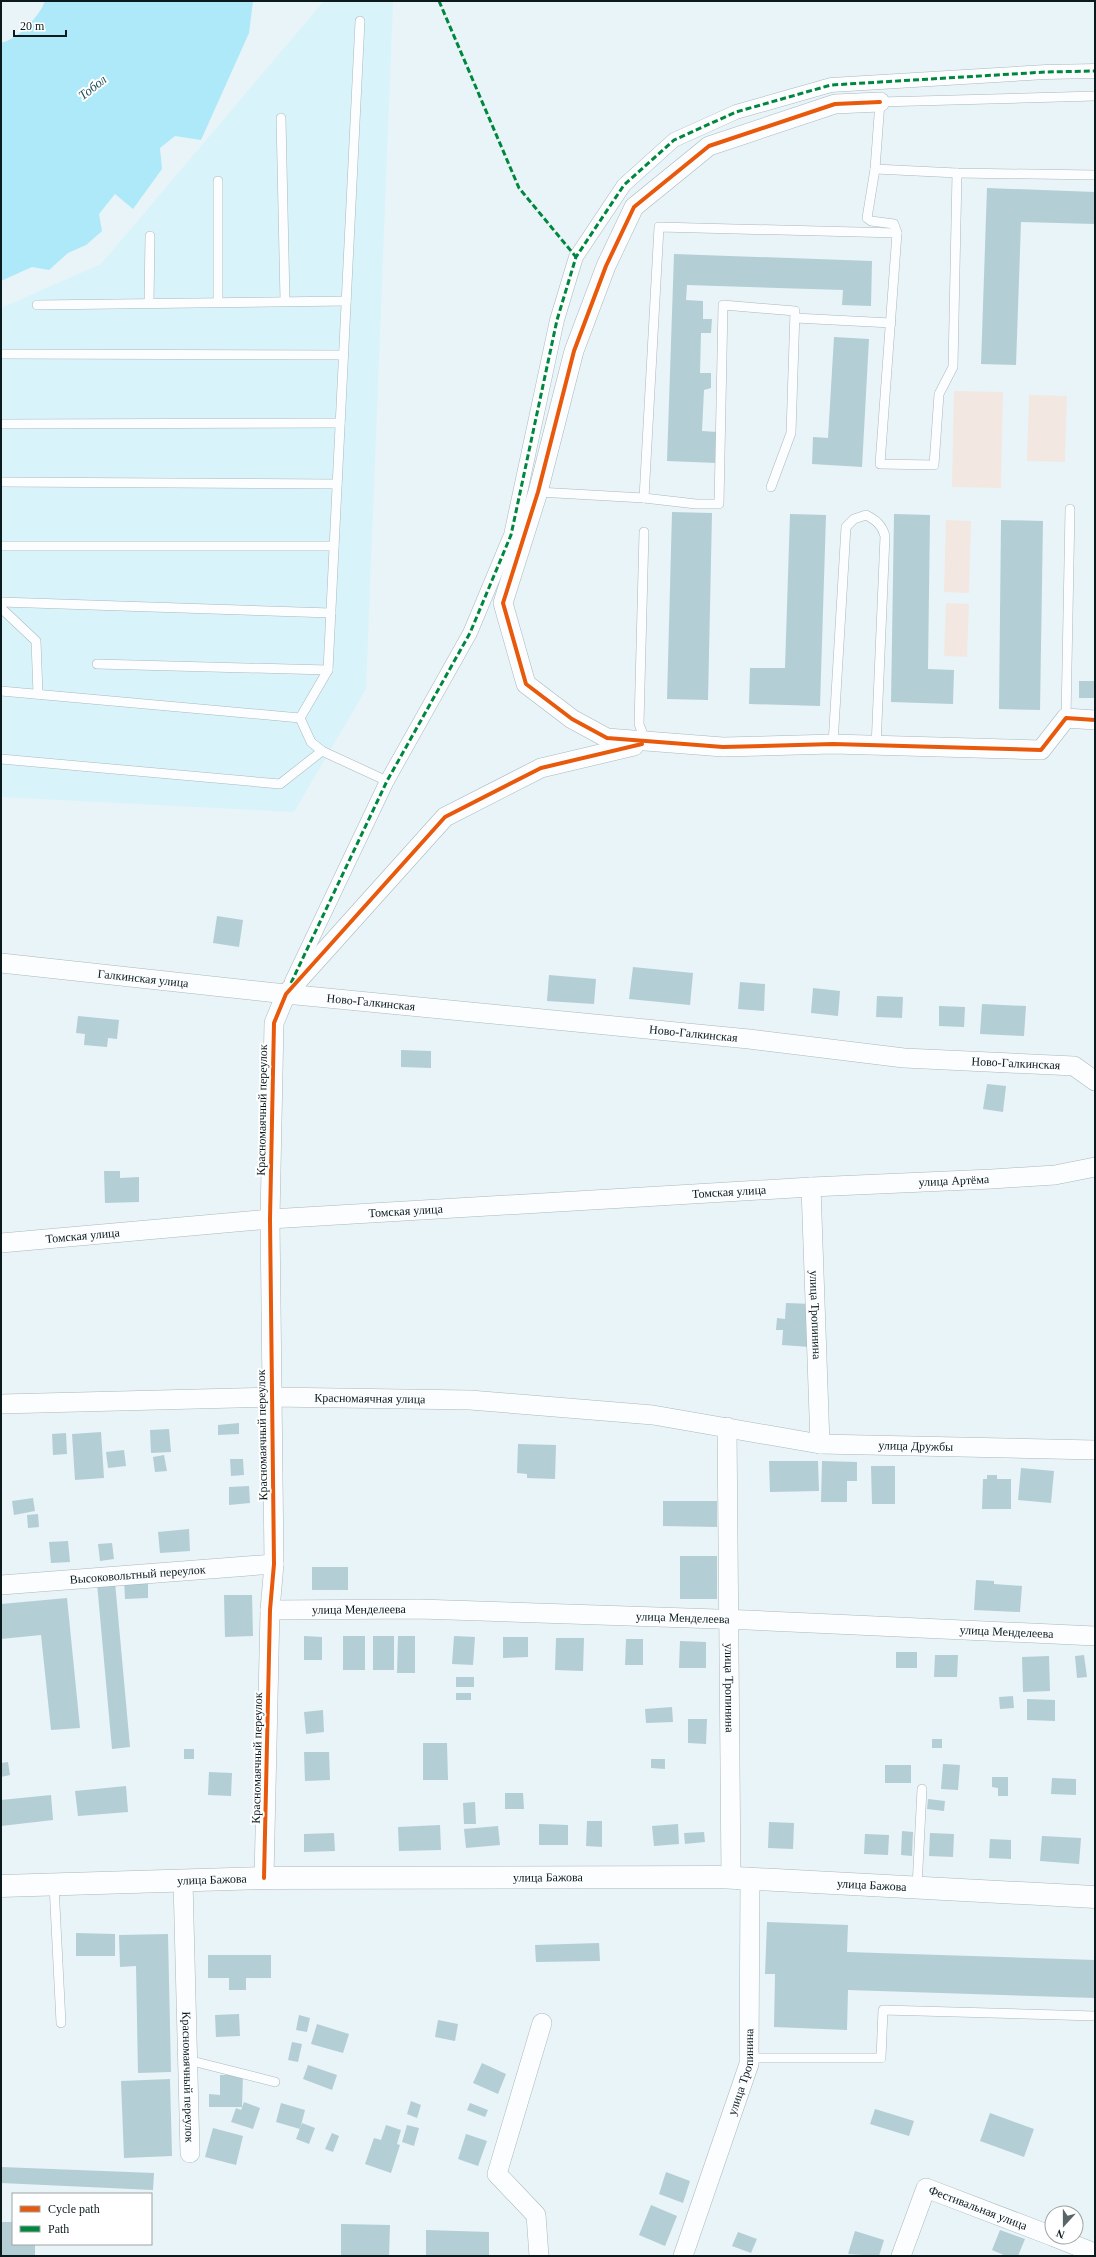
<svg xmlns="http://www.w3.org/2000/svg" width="1096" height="2257" font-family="Georgia,serif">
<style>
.built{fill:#d9f3fb}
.green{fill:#f2e8e1}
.water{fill:#aee9f9}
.building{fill:#b4ced5}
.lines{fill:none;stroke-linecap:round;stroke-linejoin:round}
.service-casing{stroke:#abb8bb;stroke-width:10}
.pedestrian-casing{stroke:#abb8bb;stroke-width:15}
.minor-casing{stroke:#abb8bb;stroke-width:20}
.secondary-casing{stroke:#abb8bb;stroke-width:23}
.service{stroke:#fcfdfe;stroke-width:9}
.pedestrian{stroke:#fcfdfe;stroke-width:14}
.minor{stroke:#fcfdfe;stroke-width:19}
.secondary{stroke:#fcfdfe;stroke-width:22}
.quiet{stroke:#00873e;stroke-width:3;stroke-dasharray:6 3;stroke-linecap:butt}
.cycleway-casing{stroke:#fff;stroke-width:6}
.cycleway{stroke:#e8590c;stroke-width:4}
.labels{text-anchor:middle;stroke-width:4;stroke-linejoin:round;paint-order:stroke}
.street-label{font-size:12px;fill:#0b1a1d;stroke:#fff}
.water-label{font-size:13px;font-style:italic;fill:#204e5a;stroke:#fff}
</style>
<rect width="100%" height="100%" fill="#e8f4f8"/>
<polygon class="built" points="324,1 393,1 366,689 294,812 1,797 1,308 101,264"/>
<g class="green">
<polygon points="954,391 1003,392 1001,488 952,487"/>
<polygon points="1029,395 1067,396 1065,462 1027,461"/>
<polygon points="946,520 971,521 969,593 944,592"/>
<polygon points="946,603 969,604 967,657 944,656"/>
</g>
<path class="water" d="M45,1H253L249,33L201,140L175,136L160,148L162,169L133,209L115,194L99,214L102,231L86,245L68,253L49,270L32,267L1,281V43C18,39 39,17 45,1Z"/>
<g class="building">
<polygon points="987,188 1095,192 1095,224 1021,222 1016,365 981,364"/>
<polygon points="674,254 872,261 871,306 842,305 843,290 687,285 686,300 703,301 703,319 712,319 711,333 701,333 700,373 711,373 711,388 704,390 702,431 718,432 717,463 667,461"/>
<polygon points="834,337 869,339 862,467 812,464 813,437 828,438"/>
<polygon points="672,512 712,513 708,700 667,699"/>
<polygon points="790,514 826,515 820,706 749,704 750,668 785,668"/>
<polygon points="894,514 930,515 928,669 954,670 953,704 891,702"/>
<polygon points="1001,520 1043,521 1040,710 999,709"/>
<rect x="1079" y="681" width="15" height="17"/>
<polygon points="217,916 243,920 239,947 213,943"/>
<polygon points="633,967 693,973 690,1005 629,999"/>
<polygon points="549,975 596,979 594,1004 547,1001"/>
<polygon points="740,982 765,984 764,1011 738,1009"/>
<polygon points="813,988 840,991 838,1016 811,1013"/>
<polygon points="877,996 903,997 902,1018 876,1017"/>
<polygon points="982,1004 1026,1006 1024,1036 980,1034"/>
<polygon points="939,1006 965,1007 964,1027 939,1026"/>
<polygon points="78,1016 119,1020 117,1039 108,1038 107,1047 84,1045 85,1034 76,1033"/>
<polygon points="401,1050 431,1051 431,1068 401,1067"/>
<polygon points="987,1084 1006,1086 1003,1112 983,1109"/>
<polygon points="104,1171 120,1171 120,1178 139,1177 139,1202 105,1203"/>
<polygon points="786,1303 813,1304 810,1347 782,1345 783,1330 776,1330 777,1318 785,1319"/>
<polygon points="239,1423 239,1434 218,1435 218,1425"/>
<polygon points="169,1429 171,1452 151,1453 150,1430"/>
<polygon points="101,1432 104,1478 75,1480 72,1434"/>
<polygon points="66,1433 67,1454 53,1455 52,1434"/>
<polygon points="518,1444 556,1445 555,1479 527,1478 527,1474 517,1473"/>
<polygon points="124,1450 126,1466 108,1468 106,1452"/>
<polygon points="164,1455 167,1471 155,1472 153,1457"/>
<polygon points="230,1459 243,1459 244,1475 231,1476"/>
<polygon points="769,1461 818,1461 819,1491 770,1492"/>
<polygon points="822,1461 857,1462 857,1481 847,1481 847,1502 821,1502"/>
<polygon points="871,1466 895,1466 895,1504 872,1504"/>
<polygon points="1021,1468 1054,1471 1051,1503 1018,1500"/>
<polygon points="987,1475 997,1475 997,1479 1011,1479 1011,1509 982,1509 983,1479 987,1479"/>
<polygon points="249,1486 250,1503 229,1505 229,1487"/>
<polygon points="33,1498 35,1511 14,1515 12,1501"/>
<polygon points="663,1501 717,1501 717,1527 663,1526"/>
<polygon points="38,1514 39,1527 28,1528 27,1515"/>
<polygon points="189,1529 190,1551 160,1553 158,1532"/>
<polygon points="68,1541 70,1562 51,1563 49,1542"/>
<polygon points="112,1543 114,1559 100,1561 98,1544"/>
<rect x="680" y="1556" width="37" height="43"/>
<rect x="312" y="1567" width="36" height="23"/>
<polygon points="148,1577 148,1598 125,1599 124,1578"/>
<polygon points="976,1580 994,1581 994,1584 1022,1586 1020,1612 974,1610"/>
<polygon points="115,1582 130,1747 112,1749 97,1583"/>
<polygon points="224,1595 252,1595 253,1636 225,1637"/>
<polygon points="67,1598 80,1728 51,1730 41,1635 1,1639 1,1604"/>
<polygon points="304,1636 322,1637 322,1660 304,1660"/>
<rect x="343" y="1636" width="22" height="34"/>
<rect x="373" y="1636" width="21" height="34"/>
<polygon points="398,1636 415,1636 415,1673 397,1673"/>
<polygon points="454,1636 475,1637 473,1665 452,1664"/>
<polygon points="503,1637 528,1637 528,1657 503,1658"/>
<polygon points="556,1638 584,1638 583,1671 555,1670"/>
<polygon points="626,1639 643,1639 643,1665 625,1665"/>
<polygon points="680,1641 706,1642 706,1668 679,1668"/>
<rect x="896" y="1652" width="21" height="16"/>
<polygon points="935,1655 958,1655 957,1677 934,1677"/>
<polygon points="1084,1655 1087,1677 1077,1678 1075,1656"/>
<polygon points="1049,1656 1050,1691 1023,1692 1022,1657"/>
<rect x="456" y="1677" width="18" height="10"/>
<rect x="456" y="1693" width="15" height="7"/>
<polygon points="1013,1696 1014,1708 1000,1709 999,1697"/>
<polygon points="1027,1699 1055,1700 1055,1721 1027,1720"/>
<polygon points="672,1707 673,1722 646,1723 645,1709"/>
<polygon points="323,1710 324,1732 306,1734 304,1712"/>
<polygon points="688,1719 707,1719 706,1744 688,1743"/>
<rect x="932" y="1739" width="10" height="9"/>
<polygon points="423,1743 447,1743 448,1780 423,1780"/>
<rect x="184" y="1749" width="10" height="10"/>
<polygon points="304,1752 329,1752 330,1780 305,1781"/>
<polygon points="651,1759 665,1759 665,1769 651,1768"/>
<polygon points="8,1762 10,1775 1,1777 1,1763"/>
<polygon points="943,1764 960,1765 958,1790 941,1789"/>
<rect x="885" y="1765" width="26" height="18"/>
<polygon points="209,1772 232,1773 231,1796 208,1795"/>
<polygon points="992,1777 1008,1777 1008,1796 998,1796 998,1788 992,1787"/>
<polygon points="1052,1778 1076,1779 1076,1795 1051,1794"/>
<polygon points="126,1786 128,1812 78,1816 75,1791"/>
<polygon points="505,1793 523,1793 524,1809 505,1809"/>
<polygon points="51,1795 53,1820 1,1826 1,1800"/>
<polygon points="928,1799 945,1801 944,1811 927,1809"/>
<polygon points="475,1802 476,1824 464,1824 463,1803"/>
<polygon points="587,1821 602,1821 602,1847 586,1846"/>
<polygon points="769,1822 794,1823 793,1849 768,1848"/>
<polygon points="539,1824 568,1825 568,1845 539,1845"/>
<polygon points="678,1824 679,1844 654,1846 652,1826"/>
<polygon points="440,1825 441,1850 399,1851 398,1827"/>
<polygon points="498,1826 500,1845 466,1848 464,1829"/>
<polygon points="902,1831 913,1832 912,1856 901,1855"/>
<polygon points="704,1832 705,1842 685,1844 684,1833"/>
<polygon points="334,1833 335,1851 304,1852 304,1834"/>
<polygon points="930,1833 954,1834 953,1857 929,1856"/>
<polygon points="865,1834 889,1835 888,1855 864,1854"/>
<polygon points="1042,1836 1081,1838 1079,1864 1040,1861"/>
<polygon points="990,1839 1011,1840 1011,1859 989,1858"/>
<polygon points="767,1922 848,1925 847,1952 1095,1960 1095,1998 848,1990 847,2030 774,2027 775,1974 765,1974"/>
<polygon points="76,1933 115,1934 115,1956 76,1956"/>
<polygon points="168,1934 171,2072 138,2073 136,1966 120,1967 119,1935"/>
<polygon points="599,1943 600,1961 536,1962 535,1945"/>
<polygon points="208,1955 271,1955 271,1978 246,1978 246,1990 229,1990 229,1978 208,1978"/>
<polygon points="239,2014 240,2036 216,2037 215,2015"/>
<polygon points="299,2015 310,2018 307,2032 296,2030"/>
<polygon points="438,2020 458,2024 455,2041 435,2037"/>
<polygon points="317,2024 349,2034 343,2053 311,2044"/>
<polygon points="292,2042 302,2044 298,2062 288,2060"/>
<polygon points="482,2063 506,2074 498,2094 473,2083"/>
<polygon points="308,2065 337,2075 332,2090 303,2079"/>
<polygon points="220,2075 243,2075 242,2107 209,2107 209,2094 220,2095"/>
<polygon points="170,2079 172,2156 124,2158 121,2081"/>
<polygon points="411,2101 421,2105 417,2118 407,2114"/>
<polygon points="244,2102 260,2108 253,2129 231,2122 236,2108 241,2110"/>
<polygon points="281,2103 305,2110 300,2129 276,2122"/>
<polygon points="470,2103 488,2110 485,2117 467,2110"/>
<polygon points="875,2109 914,2121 909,2136 870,2124"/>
<polygon points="990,2113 1034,2129 1024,2157 980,2141"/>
<polygon points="302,2123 315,2128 309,2144 296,2139"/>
<polygon points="386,2125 401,2130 397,2144 400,2145 391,2173 365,2164 374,2138 381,2140"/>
<polygon points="407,2125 419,2128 414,2146 402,2142"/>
<polygon points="213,2128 243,2136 236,2165 205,2157"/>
<polygon points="332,2133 339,2136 333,2152 325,2149"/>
<polygon points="466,2134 487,2141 478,2166 458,2159"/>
<polygon points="1,2167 154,2173 153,2190 1,2183"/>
<polygon points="666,2172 690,2181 683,2203 659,2194"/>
<polygon points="651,2205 677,2216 665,2246 639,2235"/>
<polygon points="1,2222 13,2222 13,2244 35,2244 35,2256 1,2255"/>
<polygon points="341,2224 390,2225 389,2256 341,2256"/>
<polygon points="426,2230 489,2232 489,2256 426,2256"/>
<polygon points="1000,2230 1025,2239 1018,2256 1006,2256 992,2250"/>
<polygon points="855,2231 884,2240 879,2256 848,2254"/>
<polygon points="738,2232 757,2239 751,2253 732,2246"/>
</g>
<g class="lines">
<g class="service-casing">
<g id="service">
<polyline points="360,21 328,670 300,718 311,742 322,751 387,781"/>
<polyline points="281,118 285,301"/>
<polyline points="875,169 957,173 1095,175"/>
<polyline points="957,173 953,367 939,394 934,465 880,464 897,233 894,224 871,221 867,218 875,169 880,102 1095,96"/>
<polyline points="218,302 218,181"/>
<polyline points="149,303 150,236"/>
<polyline points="37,305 346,301"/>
<polyline points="795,318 891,323"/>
<polyline points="1,354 343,355"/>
<polyline points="1,424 340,423"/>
<polyline points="1,482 337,484"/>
<polyline points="771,487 791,433 795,311 723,305 719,504 696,504 644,498 659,227 897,233"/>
<polyline points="538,492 644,498"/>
<polyline points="644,532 639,724 644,737 648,740"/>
<polyline points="1,546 334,546"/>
<polyline points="1,602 331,613"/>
<polyline points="1,608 36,641 38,694"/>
<polyline points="97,664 328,670"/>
<polyline points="1,691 300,718"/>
<polyline points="1066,718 1070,509"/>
<path d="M833,744L846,527L854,519L866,515C876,520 882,525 885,536L876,747"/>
<polyline points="1,759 280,784 322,751"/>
<polyline points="54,1885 61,2023"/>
<polyline points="917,1887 922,1789"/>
<polyline points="749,2058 881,2058 883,2010 1095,2016"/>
<polyline points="188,2060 275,2082"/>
</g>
</g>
<g class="pedestrian-casing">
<polyline id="pedestrian" points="292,981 387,781 470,633 511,535 557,320 576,257 624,185 674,140 736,112 831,85 1046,72 1095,71"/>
</g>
<g class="minor-casing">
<g id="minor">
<polyline points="880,102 835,104 709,146 634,207 606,266 574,351 538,492 503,603 526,684 572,719 607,738 723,747 833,744 1041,750 1066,718 1095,720"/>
<path id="s1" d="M1,963L286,994L749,1039L904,1058L1074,1066L1095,1081"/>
<path id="s2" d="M811,1187L820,1444"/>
<path id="s3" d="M1,1243L270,1219L811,1187L992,1179L1055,1175L1095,1167"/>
<path id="s4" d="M1,1404L272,1397L470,1400L653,1415L820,1444L1095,1450"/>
<path id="s5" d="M727,1427L731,1878"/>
<path id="s6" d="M1,1585L274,1564"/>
<path id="s7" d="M270,1610L419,1609L748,1620L1095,1636"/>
<polyline points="264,1878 270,1610 274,1564 270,1219 274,1023 286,994 445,817 541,768 634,746"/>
<path id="s8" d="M183,1881L190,2153"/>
<polyline points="1054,2237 1095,2253"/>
<polyline points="539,2256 536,2215 497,2174 542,2023"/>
<path id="s9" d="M683,2256L749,2064L750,1879"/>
<path id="s10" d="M901,2256L926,2188L1052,2236"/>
</g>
</g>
<g class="secondary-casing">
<g id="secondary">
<path id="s11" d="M1,1886L264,1878L718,1877L1095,1897"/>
</g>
</g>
<use href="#service" class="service"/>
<use href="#pedestrian" class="pedestrian"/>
<use href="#minor" class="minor"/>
<use href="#secondary" class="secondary"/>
<g class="quiet">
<polyline points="439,1 519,188 576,257"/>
<polyline points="291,983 387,781 470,633 511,535 557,320 576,257 624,185 674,140 736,112 831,85 1046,72 1095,71"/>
</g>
<g class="cycleway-casing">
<g id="cycleway">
<polyline points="880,102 835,104 709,146 634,207 606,266 574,351 538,492 503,603 526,684 572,719 607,738 723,747 833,744 1041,750 1066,718 1095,720"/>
<polyline points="264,1878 270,1610 274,1564 270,1219 274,1023 286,994 445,817 541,768 642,744"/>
</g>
</g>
<use href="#cycleway" class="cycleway"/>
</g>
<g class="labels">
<g class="street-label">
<text dy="4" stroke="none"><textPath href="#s1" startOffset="143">Галкинская улица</textPath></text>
<text dy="4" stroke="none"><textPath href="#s1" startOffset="372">Ново-Галкинская</textPath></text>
<text dy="4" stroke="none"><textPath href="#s1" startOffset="696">Ново-Галкинская</textPath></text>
<text dy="4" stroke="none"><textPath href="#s1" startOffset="1020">Ново-Галкинская</textPath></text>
<text transform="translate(262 1110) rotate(-89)" y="4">Красномаячный переулок</text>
<text dy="4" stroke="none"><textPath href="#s3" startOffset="955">улица Артёма</textPath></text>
<text dy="4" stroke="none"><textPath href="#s3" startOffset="730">Томская улица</textPath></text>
<text dy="4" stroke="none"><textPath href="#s3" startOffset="406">Томская улица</textPath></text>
<text dy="4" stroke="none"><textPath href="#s3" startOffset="82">Томская улица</textPath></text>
<text dy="4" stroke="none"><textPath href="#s2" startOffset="128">улица Тропинина</textPath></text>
<text dy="4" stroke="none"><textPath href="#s4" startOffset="369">Красномаячная улица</textPath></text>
<text transform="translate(262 1435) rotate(-91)" y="4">Красномаячный переулок</text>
<text dy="4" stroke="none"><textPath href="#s4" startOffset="918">улица Дружбы</textPath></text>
<text dy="4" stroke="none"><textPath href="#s6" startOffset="137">Высоковольтный переулок</textPath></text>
<text dy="4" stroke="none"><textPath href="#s7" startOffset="89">улица Менделеева</textPath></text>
<text dy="4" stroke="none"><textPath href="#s7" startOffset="413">улица Менделеева</textPath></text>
<text dy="4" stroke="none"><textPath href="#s7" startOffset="737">улица Менделеева</textPath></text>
<text dy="4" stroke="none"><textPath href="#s5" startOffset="261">улица Тропинина</textPath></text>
<text transform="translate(257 1758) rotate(-89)" y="4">Красномаячный переулок</text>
<text dy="4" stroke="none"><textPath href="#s11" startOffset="547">улица Бажова</textPath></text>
<text dy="4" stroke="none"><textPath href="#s11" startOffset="211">улица Бажова</textPath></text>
<text dy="4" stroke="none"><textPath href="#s11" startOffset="871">улица Бажова</textPath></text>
<text dy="4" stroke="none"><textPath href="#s9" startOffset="194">улица Тропинина</textPath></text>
<text dy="4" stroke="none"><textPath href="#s8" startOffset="196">Красномаячный переулок</textPath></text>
<text dy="4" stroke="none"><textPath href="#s10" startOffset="128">Фестивальная улица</textPath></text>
</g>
<g class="water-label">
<text transform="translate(92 87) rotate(-38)" y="5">Тобол</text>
</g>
</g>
<rect width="1096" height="2257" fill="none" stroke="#0b1a1d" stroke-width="4"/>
<rect x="12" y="2193" width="140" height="52" fill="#ffffff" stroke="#9da3a5"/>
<rect x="20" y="2206" width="20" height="6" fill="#e8590c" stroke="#9da3a5"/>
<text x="48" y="2213" font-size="12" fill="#0b1a1d">Cycle path</text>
<rect x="20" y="2226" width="20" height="6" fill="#00873e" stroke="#9da3a5"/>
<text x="48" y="2233" font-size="12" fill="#0b1a1d">Path</text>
<g transform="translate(1064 2225) rotate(201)"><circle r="19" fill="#ffffff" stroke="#9da3a5"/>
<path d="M0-3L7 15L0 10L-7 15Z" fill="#58666a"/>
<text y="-6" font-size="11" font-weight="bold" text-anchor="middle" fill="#0b1a1d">N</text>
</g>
<path d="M14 30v6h52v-6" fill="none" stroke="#0b1a1d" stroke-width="2"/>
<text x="20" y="30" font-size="12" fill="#0b1a1d" stroke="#ffffff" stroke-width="3" paint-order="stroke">20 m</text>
</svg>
